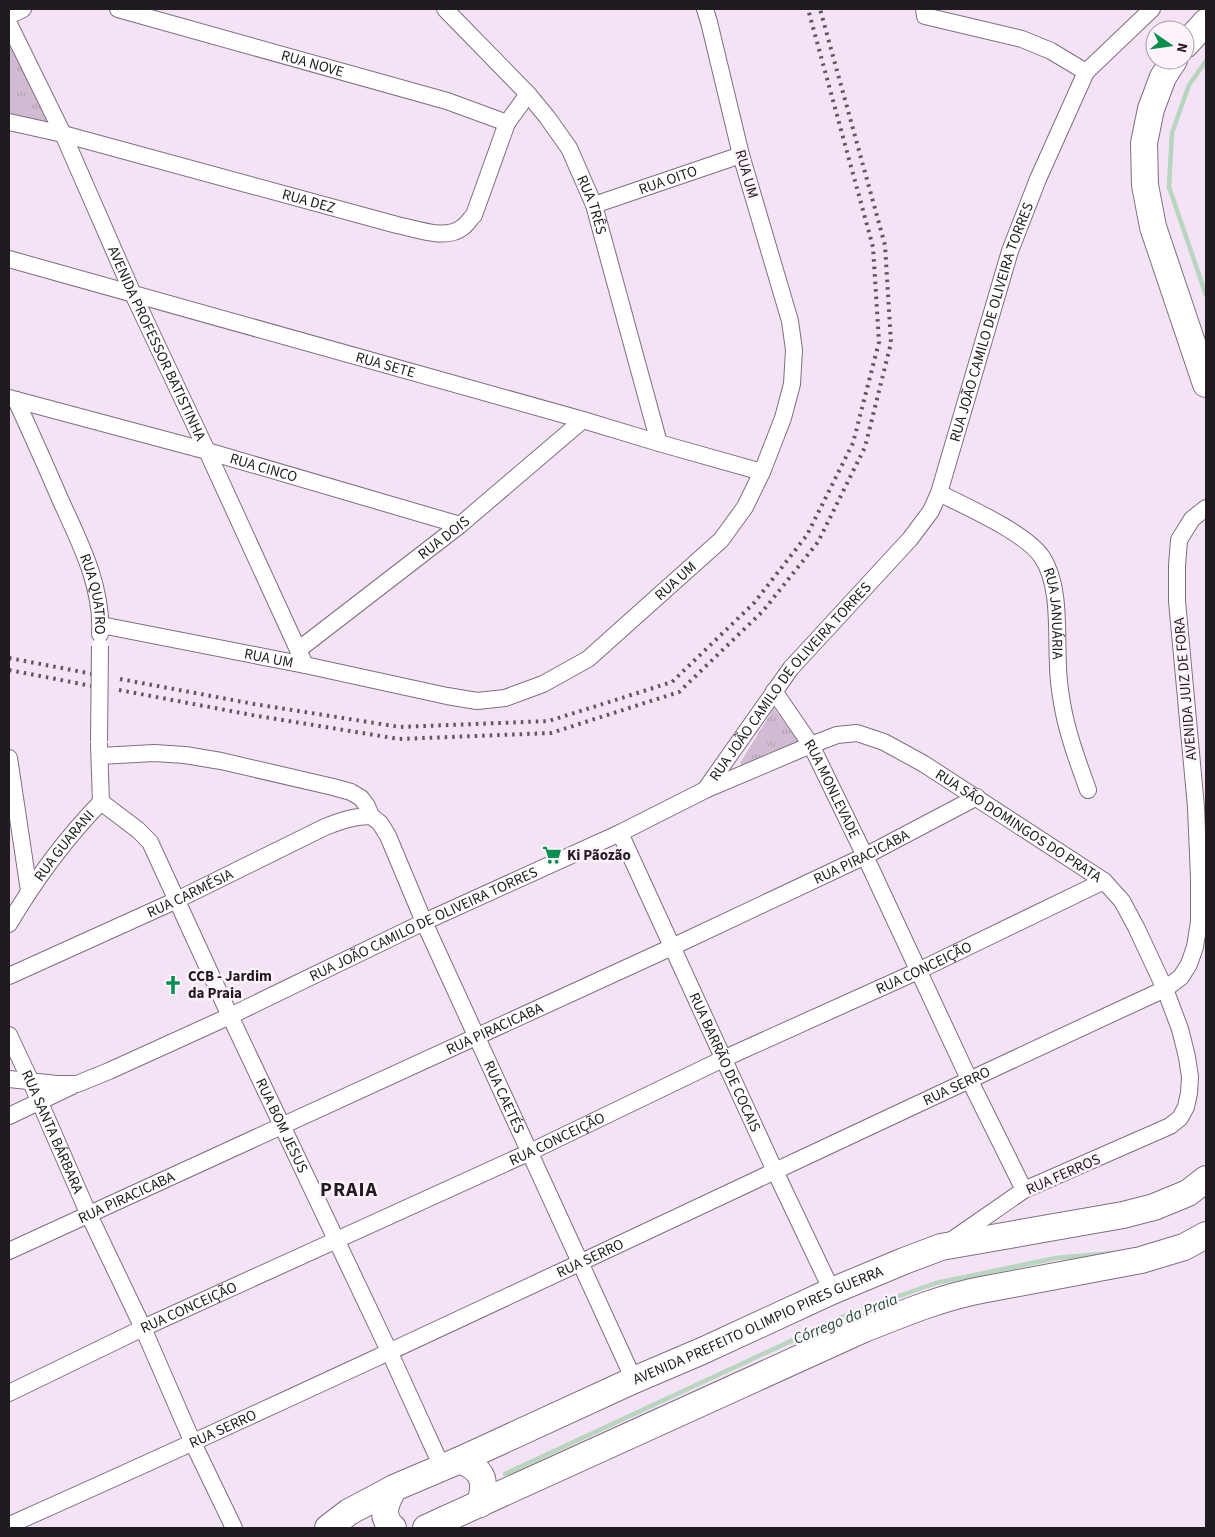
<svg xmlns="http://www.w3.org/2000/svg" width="1215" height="1537" font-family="'Source Sans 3',sans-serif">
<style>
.grass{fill:url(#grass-tufts)}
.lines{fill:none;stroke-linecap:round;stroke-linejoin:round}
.stream{stroke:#b7d5bf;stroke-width:4.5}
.minor-casing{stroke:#7e6f7f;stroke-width:18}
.primary-casing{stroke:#7e6f7f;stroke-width:28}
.minor{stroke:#fff;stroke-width:16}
.primary{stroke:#fff;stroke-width:26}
.rail{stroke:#5f565f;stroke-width:4;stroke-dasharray:2.5 5;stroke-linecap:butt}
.minor-bridge-casing{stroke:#7e6f7f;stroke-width:18;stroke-linecap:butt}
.minor-bridge{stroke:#fff;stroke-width:16}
.labels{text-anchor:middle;stroke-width:5;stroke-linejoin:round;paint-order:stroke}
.street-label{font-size:15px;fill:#211b21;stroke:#fdf3fd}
.poi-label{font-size:15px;font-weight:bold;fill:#211b21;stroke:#fdf3fd;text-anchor:start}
.water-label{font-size:16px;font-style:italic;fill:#215234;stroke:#fdf3fd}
.district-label{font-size:20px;font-weight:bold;letter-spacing:1px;fill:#211b21;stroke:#fdf3fd}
</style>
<defs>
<pattern id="grass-tufts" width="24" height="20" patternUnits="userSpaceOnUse" patternTransform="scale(1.25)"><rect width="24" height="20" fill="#d1bbd2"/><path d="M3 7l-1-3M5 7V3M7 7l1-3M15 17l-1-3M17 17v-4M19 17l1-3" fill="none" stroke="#b3a0b4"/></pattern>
</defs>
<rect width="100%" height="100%" fill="#f4e3f5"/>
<g class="grass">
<polygon points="9,28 59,130 9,121"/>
<polygon points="774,708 800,744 744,767 740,763"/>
</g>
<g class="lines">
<g class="stream">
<polyline points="1206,61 1189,85 1172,133 1169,187 1206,295"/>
<polyline points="505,1474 851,1313 936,1283 1056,1258 1112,1253"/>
</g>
<g class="minor-casing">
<g id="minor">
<path id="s1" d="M118,9L447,101L507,123"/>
<path id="s2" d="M445,9L528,94L547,117L569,148L594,205L659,443"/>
<polyline points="924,9 925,16 1022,39 1051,51 1086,72"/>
<polyline points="9,16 23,9"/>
<path id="s3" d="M9,24L63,134L133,294L207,451L305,665"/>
<path id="s4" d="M9,122L63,134L397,225C417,229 446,241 463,227C467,224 470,219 474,215L507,123L528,94"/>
<path id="s5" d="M594,205L741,155"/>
<path id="s6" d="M9,259L583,420L659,443L762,472"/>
<path id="s7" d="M9,398L207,451L460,525"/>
<path id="s8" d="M16,400C31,433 46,466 60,499C79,541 103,586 100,634"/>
<path id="s9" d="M939,493C965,506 1026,533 1042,557C1061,586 1056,632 1058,665C1058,677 1060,691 1062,703C1067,733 1078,762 1088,790"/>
<path id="s10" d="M101,625L305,665L447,696L477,701L505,698L543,684L588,659L721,540L745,507L762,472L783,418L792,384L794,350L790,321L741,155L709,22L705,9"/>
<path id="s11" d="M298,650L460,525L583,420"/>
<path id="s12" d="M774,691L811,745L865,856L969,1079L1024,1190"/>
<polyline points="99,745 101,802"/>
<path id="s13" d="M100,756L154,753L185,755L221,761L333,787L351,792L361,798L367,806L371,816L380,823L388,836L424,922L634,1380"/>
<polyline points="9,758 29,891"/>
<path id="s14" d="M705,790L811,745L837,735L857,733L884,742L924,764L1104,881L1122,901L1136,927L1165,989L1180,1029L1187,1057L1190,1077L1189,1093L1186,1107L1180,1118L1170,1126L1024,1190L949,1242"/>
<path id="s15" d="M101,802L138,830L150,842L230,1016L389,1351L442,1467"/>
<path id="s16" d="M620,833L775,1171L832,1291"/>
<path id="s17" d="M9,924C35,880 65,839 101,802"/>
<path id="s18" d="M9,976L177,900L325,827C340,821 354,816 371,816"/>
<path id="s19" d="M9,1035L31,1082L89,1215L143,1328L193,1443L234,1528"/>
<path id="s20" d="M9,1079L57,1084H77L109,1071L230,1016L424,922L620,833L705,790L791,668L910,539L931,511L939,493L1010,251L1038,179L1086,72L1152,9"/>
<polyline points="9,1116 72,1086"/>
<path id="s21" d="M9,1251L672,947L865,856L977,797"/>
<path id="s22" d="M9,1393L143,1328L530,1152L723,1059L918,971L1104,881"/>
<path id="s23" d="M14,1523C400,1351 781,1166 1165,989L1181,977L1189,964L1195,947L1199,922V878L1196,807L1177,601V566L1179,540L1192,519L1206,508"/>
</g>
</g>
<g class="primary-casing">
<g id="primary">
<polyline points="1185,45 1206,22"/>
<polyline points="1174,60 1163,77 1151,109 1144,143 1145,185 1153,227 1206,384"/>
<path d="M460,1460C483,1470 487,1480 480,1504"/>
<path id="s24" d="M328,1528L349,1512L394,1488L460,1460L634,1380L702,1351L832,1291L904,1261L941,1247L1123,1215L1154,1207L1188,1193L1206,1179"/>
<path d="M393,1528C379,1516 386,1502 394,1488"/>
<path d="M426,1528L864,1329C902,1314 940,1298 981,1290L1141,1260L1184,1247L1206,1235"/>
</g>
</g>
<use href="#minor" class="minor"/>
<use href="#primary" class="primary"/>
<g class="rail">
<polyline points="9,658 93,674"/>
<polyline points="9,670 92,686"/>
<polyline points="120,679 254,704 400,727 549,721 672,682 754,603 807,535 853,443 879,342 873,247 808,9"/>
<polyline points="119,690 252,715 399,739 551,733 679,692 763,611 818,542 865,447 891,343 885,245 820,9"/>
</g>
<g class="minor-bridge-casing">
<polyline id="minor-bridge" points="99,741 100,646"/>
</g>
<use href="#minor-bridge" class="minor-bridge"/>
</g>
<defs>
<g id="supermarket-bare" transform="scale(1.5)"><path d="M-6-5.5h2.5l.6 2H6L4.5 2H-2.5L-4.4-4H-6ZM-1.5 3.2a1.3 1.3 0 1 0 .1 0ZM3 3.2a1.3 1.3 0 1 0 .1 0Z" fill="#09904f" stroke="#fdf3fd" stroke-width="2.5" paint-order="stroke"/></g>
<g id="church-bare" transform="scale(1.5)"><path d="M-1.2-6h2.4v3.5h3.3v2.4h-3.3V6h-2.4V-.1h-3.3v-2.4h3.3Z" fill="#09904f" stroke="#fdf3fd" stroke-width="2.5" paint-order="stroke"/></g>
</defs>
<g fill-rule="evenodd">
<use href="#supermarket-bare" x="552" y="855"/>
<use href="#church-bare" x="173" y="985"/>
</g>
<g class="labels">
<g class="street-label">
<text dy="5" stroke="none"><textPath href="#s1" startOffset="202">RUA NOVE</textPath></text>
<text transform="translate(747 174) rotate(74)" y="5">RUA UM</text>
<text dy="5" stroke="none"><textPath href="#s5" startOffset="78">RUA OITO</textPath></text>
<text dy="5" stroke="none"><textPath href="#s4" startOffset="310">RUA DEZ</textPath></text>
<text dy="5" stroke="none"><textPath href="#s2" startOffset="248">RUA TRÊS</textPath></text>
<text dy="5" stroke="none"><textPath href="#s20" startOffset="1320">RUA JOÃO CAMILO DE OLIVEIRA TORRES</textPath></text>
<text dy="5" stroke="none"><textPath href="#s3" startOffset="352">AVENIDA PROFESSOR BATISTINHA</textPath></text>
<text dy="5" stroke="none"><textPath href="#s6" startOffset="391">RUA SETE</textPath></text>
<text dy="5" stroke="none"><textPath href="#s7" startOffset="264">RUA CINCO</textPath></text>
<text dy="5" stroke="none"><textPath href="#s11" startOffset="184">RUA DOIS</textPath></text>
<text dy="5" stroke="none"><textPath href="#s10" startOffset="621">RUA UM</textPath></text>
<text dy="5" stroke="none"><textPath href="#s8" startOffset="210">RUA QUATRO</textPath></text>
<text dy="5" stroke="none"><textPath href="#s9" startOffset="181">RUA JANUÁRIA</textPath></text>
<text dy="5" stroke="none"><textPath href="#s10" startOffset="171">RUA UM</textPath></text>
<text dy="5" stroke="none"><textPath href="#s20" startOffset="900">RUA JOÃO CAMILO DE OLIVEIRA TORRES</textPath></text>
<text transform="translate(1185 689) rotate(-95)" y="5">AVENIDA JUIZ DE FORA</text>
<text dy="5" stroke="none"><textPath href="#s12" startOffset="114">RUA MONLEVADE</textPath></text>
<text dy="5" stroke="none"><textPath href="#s14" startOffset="350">RUA SÃO DOMINGOS DO PRATA</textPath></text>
<text dy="5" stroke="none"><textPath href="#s17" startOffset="96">RUA GUARANI</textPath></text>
<text dy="5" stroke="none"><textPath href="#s21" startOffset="939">RUA PIRACICABA</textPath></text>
<text dy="5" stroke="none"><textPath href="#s18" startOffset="199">RUA CARMÉSIA</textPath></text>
<text dy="5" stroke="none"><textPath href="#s20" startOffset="450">RUA JOÃO CAMILO DE OLIVEIRA TORRES</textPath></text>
<text dy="5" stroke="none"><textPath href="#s22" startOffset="1009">RUA CONCEIÇÃO</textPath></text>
<text dy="5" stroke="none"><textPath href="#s21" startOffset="534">RUA PIRACICABA</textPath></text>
<text dy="5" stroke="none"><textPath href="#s16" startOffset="252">RUA BARRÃO DE COCAIS</textPath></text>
<text dy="5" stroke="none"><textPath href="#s23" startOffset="1039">RUA SERRO</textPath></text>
<text dy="5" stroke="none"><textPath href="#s13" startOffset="600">RUA CAETÉS</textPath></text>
<text dy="5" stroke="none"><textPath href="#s15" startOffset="376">RUA BOM JESUS</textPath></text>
<text dy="5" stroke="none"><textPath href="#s19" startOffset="106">RUA SANTA BÁRBARA</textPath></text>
<text dy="5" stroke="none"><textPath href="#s22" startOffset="604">RUA CONCEIÇÃO</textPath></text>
<text transform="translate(1063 1174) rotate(-24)" y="5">RUA FERROS</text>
<text dy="5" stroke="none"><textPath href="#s21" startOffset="129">RUA PIRACICABA</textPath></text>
<text dy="5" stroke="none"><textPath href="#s23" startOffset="634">RUA SERRO</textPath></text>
<text dy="5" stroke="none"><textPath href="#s22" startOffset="199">RUA CONCEIÇÃO</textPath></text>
<text dy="5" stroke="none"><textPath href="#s24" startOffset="476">AVENIDA PREFEITO OLIMPIO PIRES GUERRA</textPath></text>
<text dy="5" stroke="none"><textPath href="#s23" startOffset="229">RUA SERRO</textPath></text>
</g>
<g class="poi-label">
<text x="567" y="860">Ki Pãozão</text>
<text x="188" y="981">CCB - Jardim<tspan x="188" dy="17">da Praia</tspan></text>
</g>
<g class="water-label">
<text transform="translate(845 1318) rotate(-22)" y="6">Córrego da Praia</text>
</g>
<g class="district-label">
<text x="349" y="1196">PRAIA</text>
</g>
</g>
<rect width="1215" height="1537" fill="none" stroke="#211b21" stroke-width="20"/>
<g transform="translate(1170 45) rotate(103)"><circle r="24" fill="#fdf3fd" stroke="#a59da5"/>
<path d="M0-4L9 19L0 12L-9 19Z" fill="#09904f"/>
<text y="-8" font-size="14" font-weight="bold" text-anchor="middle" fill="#211b21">N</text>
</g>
</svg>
